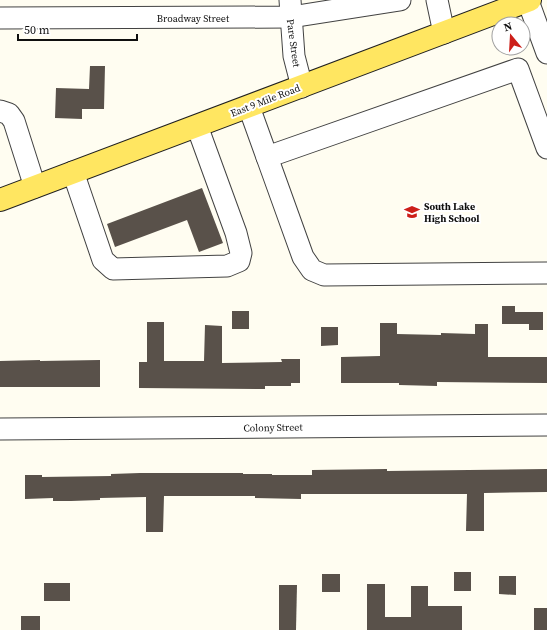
<svg xmlns="http://www.w3.org/2000/svg" width="547" height="630" font-family="'Source Serif 4',serif">
<style>
.building{fill:#59514a}
.lines{fill:none;stroke-linecap:round;stroke-linejoin:round}
.minor-casing{stroke:#424242;stroke-width:23}
.major-casing{stroke:#202020;stroke-width:24}
.minor{stroke:#fff;stroke-width:21}
.major{stroke:#ffe661;stroke-width:22}
.labels{text-anchor:middle;stroke-width:4;stroke-linejoin:round;paint-order:stroke}
.street-label{font-size:10px;fill:#0f0f0f;stroke:#fff}
.poi-label{font-size:10px;font-weight:bold;fill:#0f0f0f;stroke:#fff;text-anchor:start}
</style>
<rect width="100%" height="100%" fill="#fffdf1"/>
<g class="building">
<polygon points="90,66 105,66 104,109 82,109 82,119 55,118 56,88 89,89"/>
<polygon points="202,188 223,243 199,252 187,220 115,247 107,224"/>
<polygon points="502,306 515,306 515,312 543,312 543,330 529,330 529,324 502,324"/>
<rect x="232" y="311" width="17" height="18"/>
<polygon points="147,322 164,322 164,361 204,361 205,325 222,326 222,363 282,362 281,359 300,359 300,383 291,383 291,386 265,386 265,389 139,388 139,362 147,362"/>
<polygon points="380,323 397,323 397,334 441,335 441,333 475,334 475,324 488,324 488,357 547,357 547,383 437,382 437,386 399,385 399,383 341,383 341,357 380,356"/>
<polygon points="321,327 338,327 338,345 321,346"/>
<polygon points="40,360 40,361 100,360 100,387 0,387 0,361"/>
<polygon points="387,469 387,471 547,469 547,492 484,493 484,531 466,531 467,494 301,494 301,499 255,498 255,496 164,496 163,532 146,532 146,497 100,498 100,500 71,501 53,501 53,498 25,499 25,475 42,475 42,477 111,476 111,474 140,473 243,473 243,474 272,474 272,475 312,475 312,470"/>
<rect x="454" y="572" width="17" height="19"/>
<rect x="322" y="574" width="18" height="18"/>
<polygon points="499,576 516,576 516,595 499,594"/>
<rect x="44" y="583" width="26" height="18"/>
<polygon points="367,584 385,584 385,617 411,617 411,586 428,586 428,606 462,606 462,630 367,630"/>
<polygon points="279,585 297,585 296,630 279,630"/>
<rect x="534" y="608" width="13" height="22"/>
<rect x="21" y="616" width="19" height="14"/>
</g>
<g class="lines">
<g class="minor-casing">
<g id="minor">
<polyline points="290,0 294,56 302,87"/>
<polyline points="437,0 444,33"/>
<polyline points="528,1 547,53"/>
<polyline points="0,18 291,17 400,0"/>
<polyline points="249,107 303,257 312,270 324,275 547,273"/>
<polyline points="0,111 9,114 14,121 35,187"/>
<polyline points="267,157 518,69 547,148"/>
<polyline points="73,172 103,260 113,269 227,266 239,261 241,253 236,233 197,126"/>
<polyline points="0,429 547,425"/>
</g>
</g>
<g class="major-casing">
<polyline id="major" points="0,200 530,0"/>
</g>
<use href="#minor" class="minor"/>
<use href="#major" class="major"/>
</g>
<defs>
<g id="school-bare" transform="scale(1.2)"><path d="M0-5L7-2L0 1L-7-2ZM-4 1L0 2.5L4 1V4Q0 6-4 4Z" fill="#cd1f19" stroke="#fff" stroke-width="2.5" paint-order="stroke"/></g>
</defs>
<g fill-rule="evenodd">
<use href="#school-bare" x="412" y="212"/>
</g>
<g class="labels">
<g class="street-label">
<text x="193" y="22">Broadway Street</text>
<text transform="translate(294 43) rotate(82)" y="4">Pare Street</text>
<text transform="translate(265 100) rotate(-21)" y="4">East 9 Mile Road</text>
<text transform="translate(273 427) rotate(-1)" y="4">Colony Street</text>
</g>
<g class="poi-label">
<text x="424" y="210">South Lake<tspan x="424" dy="12">High School</tspan></text>
</g>
</g>
<g transform="translate(511 36) rotate(342)"><circle r="19" fill="#ffffff" stroke="#9f9f9f"/>
<path d="M0-3L7 15L0 10L-7 15Z" fill="#cd1f19"/>
<text y="-6" font-size="11" font-weight="bold" text-anchor="middle" fill="#0f0f0f">N</text>
</g>
<path d="M18 34v6h119v-6" fill="none" stroke="#0f0f0f" stroke-width="2"/>
<text x="24" y="34" font-size="12" fill="#0f0f0f" stroke="#ffffff" stroke-width="3" paint-order="stroke">50 m</text>
</svg>
